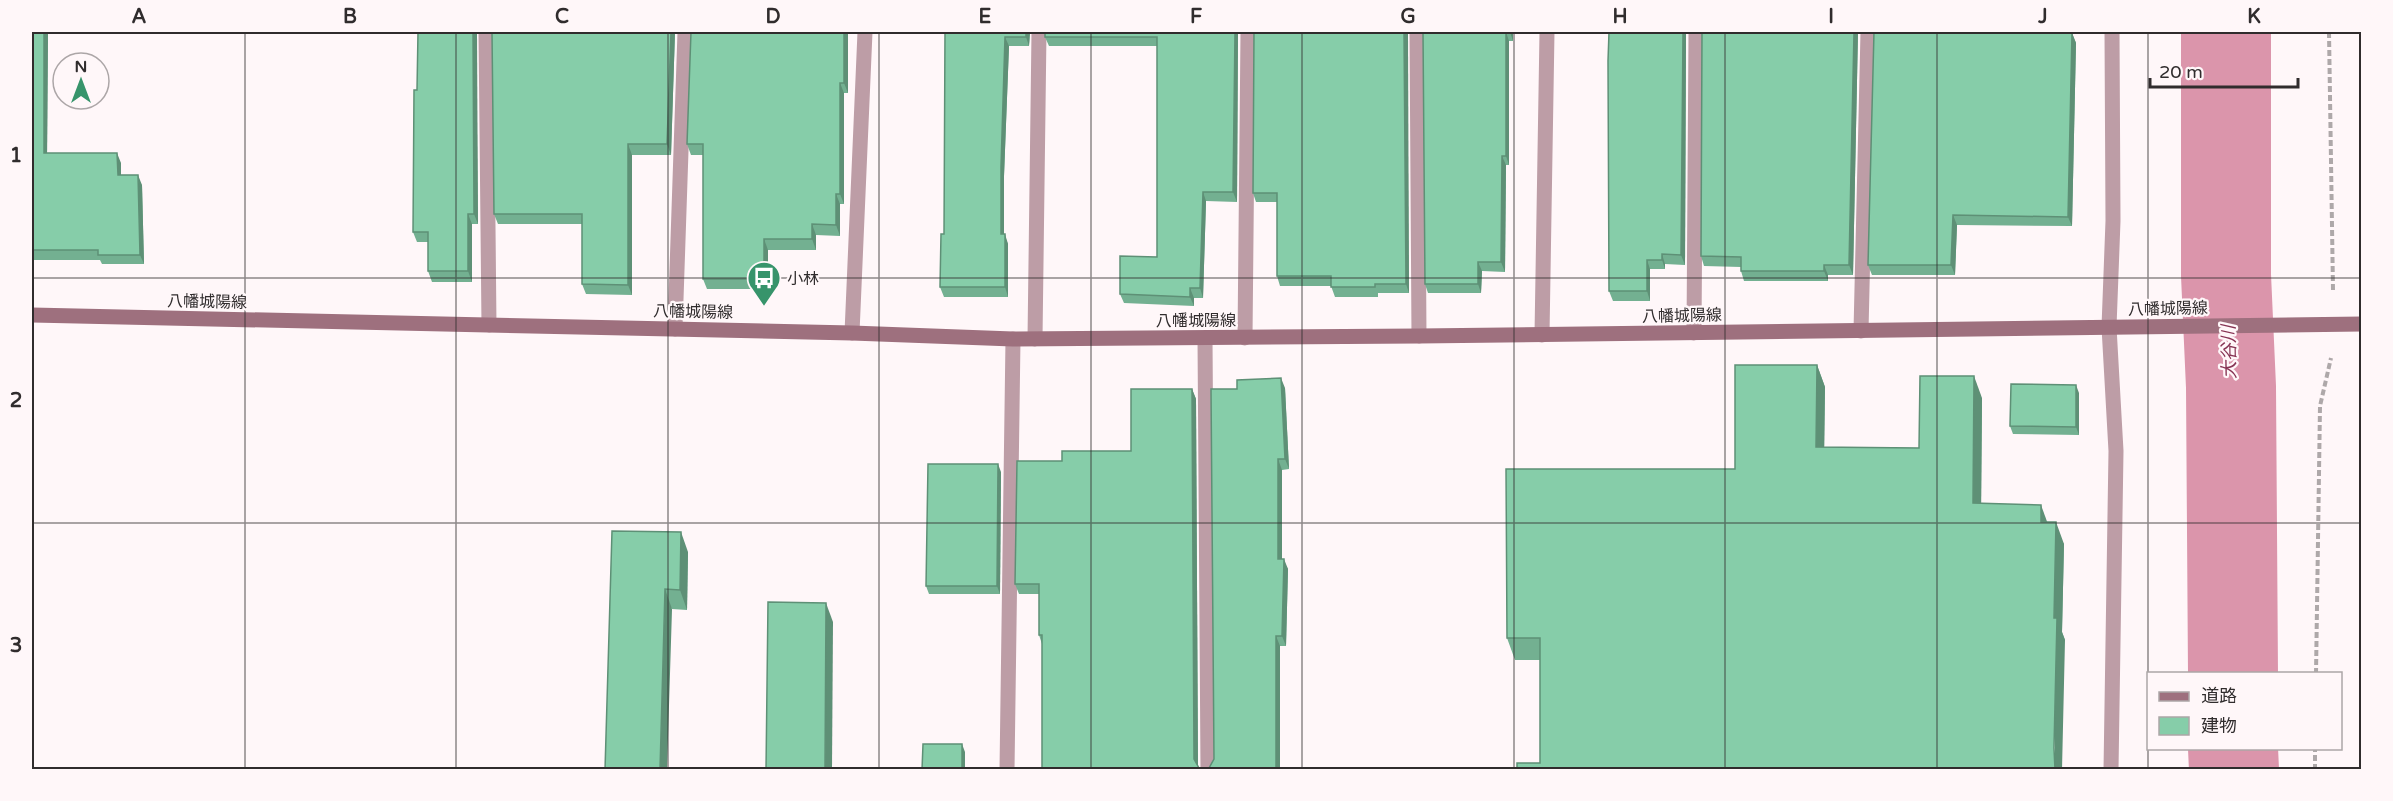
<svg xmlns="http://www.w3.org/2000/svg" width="2393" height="801" font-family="'Varela Round','Noto Sans JP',sans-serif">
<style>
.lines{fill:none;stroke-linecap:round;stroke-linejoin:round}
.river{stroke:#db95ab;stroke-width:90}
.path{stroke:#aea8a9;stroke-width:4;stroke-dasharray:6 3;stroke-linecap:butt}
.street{stroke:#bd9da6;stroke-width:15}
.secondary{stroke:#9e707e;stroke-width:15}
.wall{fill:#73b091}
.shaded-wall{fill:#5e9076}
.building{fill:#86cda9;stroke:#5e9076;stroke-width:1.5}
.grid{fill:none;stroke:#302c2d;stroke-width:1.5;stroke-opacity:0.55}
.labels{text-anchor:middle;stroke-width:4.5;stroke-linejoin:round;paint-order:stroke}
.poi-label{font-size:16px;fill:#302c2d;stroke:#fff7f9;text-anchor:start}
.street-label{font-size:16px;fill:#302c2d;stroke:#fff7f9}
.water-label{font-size:18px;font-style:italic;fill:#873454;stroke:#fff7f9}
.neatline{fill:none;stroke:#302c2d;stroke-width:2}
.grid-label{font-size:20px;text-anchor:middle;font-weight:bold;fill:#302c2d}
</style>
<rect width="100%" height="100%" fill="#fff7f9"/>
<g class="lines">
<g class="river">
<polyline points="2226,32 2226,275 2231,387 2233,674"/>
<polyline points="2233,748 2234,770"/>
</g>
<g class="path">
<polyline points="2329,32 2333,290"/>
<polyline points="2316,674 2320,406 2331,358"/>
<polyline points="2315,770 2315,748"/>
</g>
<g class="street">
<polyline points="486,32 489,325"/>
<polyline points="1417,32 1419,336"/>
<polyline points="675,329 685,32"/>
<polyline points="1861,331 1868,32"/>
<polyline points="852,333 865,32"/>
<polyline points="1694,333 1696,32"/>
<polyline points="1542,335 1547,32"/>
<polyline points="1205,338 1208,770"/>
<polyline points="1245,338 1248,32"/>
<polyline points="1035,339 1039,32"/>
<polyline points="1007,770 1013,339"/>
<polyline points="2111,770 2116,451 2109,327 2113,221 2112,32"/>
</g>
<polyline class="secondary" points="32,315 852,333 1013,339 1419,336 2362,324"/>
</g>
<g class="wall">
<polygon points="32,32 48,32 47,153 121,163 121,175 142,185 144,264 102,264 100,260 32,260"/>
<polygon points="476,32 478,224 472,224 472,282 432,282 428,271 428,242 417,242 413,232 417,90"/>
<polygon points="492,32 675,32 671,155 632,155 632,295 586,294 582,284 582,224 498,224 494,214"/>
<polygon points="848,32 848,93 844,93 844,204 840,204 840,236 816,235 816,250 768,250 768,289 707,289 703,279 703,155 691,155 687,144"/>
<polygon points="945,32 1030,32 1029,46 1009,46 1004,176 1004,234 1008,244 1008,297 944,297 940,287 944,234"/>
<polygon points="1045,32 1238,32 1237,202 1206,201 1203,298 1194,298 1194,306 1124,303 1120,294 1157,257 1157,46 1049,46 1045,37"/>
<polygon points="1407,32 1409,293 1378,293 1378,297 1335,297 1331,286 1280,286 1277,276 1277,202 1256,202 1253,193"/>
<polygon points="1423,32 1513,32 1513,41 1509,41 1509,165 1506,165 1505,272 1482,271 1481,293 1428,293 1425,284"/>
<polygon points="1609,32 1686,32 1685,265 1665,264 1665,269 1650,269 1650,301 1613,301 1609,291"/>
<polygon points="1858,32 1853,275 1828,275 1828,281 1744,281 1741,271 1741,267 1704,266 1701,256"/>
<polygon points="2072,33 2076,43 2072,226 1957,225 1955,275 1872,275 1868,265"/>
<polygon points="1817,365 1825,387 1824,447 1919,448 1982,398 1981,503 2048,522 2064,544 2062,632 2065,640 1540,763 1540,660 1515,660 1507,638 1735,469"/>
<polygon points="1285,388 1289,469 1282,470 1282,559 1288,569 1286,646 1280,646 1280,770 1042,770 1042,644 1039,635 1039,594 1019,594 1015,584 1062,461 1131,451 1192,389 1196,399 1198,766 1199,768 1209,768 1214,759 1237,389"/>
<polygon points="2079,393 2079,435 2013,434 2010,426"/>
<polygon points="1001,472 1000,594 929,594 926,586"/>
<polygon points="612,531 688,552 687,610 672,609"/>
</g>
<g class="shaded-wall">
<polygon points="44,32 48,32 47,163 44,153"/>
<polygon points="473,32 477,32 478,224 474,214"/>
<polygon points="671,32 675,32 671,155 667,144"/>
<polygon points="844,32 848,32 848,93 844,83"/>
<polygon points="1026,32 1030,32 1029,46 1026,37"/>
<polygon points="1235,32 1238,32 1237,202 1233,192"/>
<polygon points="1404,32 1408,32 1409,293 1406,284"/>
<polygon points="1506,32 1509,41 1509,165 1506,156"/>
<polygon points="1510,32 1513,32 1513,41"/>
<polygon points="1683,32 1686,32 1685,265 1681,255"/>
<polygon points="1854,32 1858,32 1853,275 1849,265"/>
<polygon points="2072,33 2076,43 2072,226 2068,217"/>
<polygon points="1005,37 1009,46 1004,176 1004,244 1001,234 1001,167"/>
<polygon points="840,83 844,93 844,204 840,194"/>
<polygon points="628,144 632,155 632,295 628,285"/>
<polygon points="117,153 121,163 121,185 118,175"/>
<polygon points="1502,156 1506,165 1505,272 1501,262"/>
<polygon points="138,175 142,185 144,264 140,255"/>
<polygon points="1203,192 1206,201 1203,298 1200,288"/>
<polygon points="836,194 840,204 840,236 836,225"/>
<polygon points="468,214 472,224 472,282 468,271"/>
<polygon points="1953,215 1957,225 1955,275 1951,265"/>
<polygon points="812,224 816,235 816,250 812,239"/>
<polygon points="1005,234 1008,244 1008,297 1005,287"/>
<polygon points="764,239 768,250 768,289 764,279"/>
<polygon points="1662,254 1665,264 1665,269 1662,260"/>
<polygon points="1647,260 1650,269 1650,301 1647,291"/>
<polygon points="1478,262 1482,271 1481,293 1478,284"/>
<polygon points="1824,265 1828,275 1828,281 1824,271"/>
<polygon points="1190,288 1194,298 1194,306 1190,297"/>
<polygon points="1817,365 1825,387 1824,469 1816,447"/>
<polygon points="1974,376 1982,398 1981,525 1973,503"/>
<polygon points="1281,378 1285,388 1289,469 1285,459"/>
<polygon points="2076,385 2079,393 2079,435 2076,427"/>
<polygon points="1192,389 1196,399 1198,770 1194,759"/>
<polygon points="1278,459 1282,470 1282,569 1278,559"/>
<polygon points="998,464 1001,472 1000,594 997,586"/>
<polygon points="2041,505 2049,527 2041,522"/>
<polygon points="2056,522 2064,544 2062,632 2065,640 2062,770 2055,770 2054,618"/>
<polygon points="681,532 688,552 687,610 680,590"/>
<polygon points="1284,559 1288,569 1286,646 1282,636"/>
<polygon points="665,589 672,609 667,770 660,770"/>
<polygon points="826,603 833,622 832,770 825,770"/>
<polygon points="1276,636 1280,646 1280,770 1276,770"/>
<polygon points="962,744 965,752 965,770 962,770"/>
</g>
<g class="building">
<polygon points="32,32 44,32 44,153 117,153 118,175 138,175 140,255 98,255 98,250 32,250"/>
<polygon points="418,32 473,32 474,214 468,214 468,271 428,271 428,232 413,232 414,90 417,90"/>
<polygon points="492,32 671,32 667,144 628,144 628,285 582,284 582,214 494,214"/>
<polygon points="691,32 844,32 844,83 840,83 840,194 836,194 836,225 812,224 812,239 764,239 764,279 703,279 703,144 687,144"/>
<polygon points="945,32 1026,32 1026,37 1005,37 1001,167 1001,234 1005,234 1005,287 940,287 941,234 944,234"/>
<polygon points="1045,32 1235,32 1233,192 1203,192 1200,288 1190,288 1190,297 1120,294 1120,256 1157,257 1157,37 1045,37"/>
<polygon points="1254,32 1404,32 1406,284 1375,284 1375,287 1331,287 1331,276 1277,276 1277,193 1253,193"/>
<polygon points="1423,32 1510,32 1506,32 1506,156 1502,156 1501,262 1478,262 1478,284 1425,284"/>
<polygon points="1609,32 1683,32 1681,255 1662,254 1662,260 1647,260 1647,291 1609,291 1608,61"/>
<polygon points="1702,32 1854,32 1849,265 1824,265 1824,271 1741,271 1741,257 1701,256"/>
<polygon points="1874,32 2072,33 2068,217 1953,215 1951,265 1868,265"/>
<polygon points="1735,365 1817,365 1816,447 1919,448 1920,376 1974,376 1973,503 2041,505 2041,522 2056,522 2054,618 2057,618 2054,748 2055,770 1517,770 1517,763 1540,763 1540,638 1507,638 1506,469 1735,469"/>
<polygon points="1281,378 1285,459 1278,459 1278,559 1284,559 1282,636 1276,636 1276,770 1042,770 1042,635 1039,635 1039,584 1015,584 1017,461 1062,461 1062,451 1131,451 1131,389 1192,389 1194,759 1199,768 1209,768 1214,759 1211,389 1237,389 1237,380"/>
<polygon points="2011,384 2076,385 2076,427 2010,426"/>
<polygon points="928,464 998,464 997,586 926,586"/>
<polygon points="612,531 681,532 680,590 665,589 660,770 605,770"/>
<polygon points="768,602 826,603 825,770 766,770"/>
<polygon points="923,744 962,744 962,770 922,770"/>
</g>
<path class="grid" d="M245,32V770M456,32V770M668,32V770M879,32V770M1091,32V770M1302,32V770M1514,32V770M1725,32V770M1937,32V770M2148,32V770M32,278H2362M32,523H2362"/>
<defs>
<g id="bus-pin" transform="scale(1.725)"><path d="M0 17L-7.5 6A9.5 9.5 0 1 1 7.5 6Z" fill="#37946b" stroke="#fff7f9"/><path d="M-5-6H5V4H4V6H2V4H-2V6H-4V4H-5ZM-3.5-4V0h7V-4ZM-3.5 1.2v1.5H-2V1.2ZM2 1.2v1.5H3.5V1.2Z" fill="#fff"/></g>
</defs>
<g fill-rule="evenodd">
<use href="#bus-pin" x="764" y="278"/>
</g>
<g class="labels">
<g class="poi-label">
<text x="787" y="284">小林</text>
</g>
<g class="street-label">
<text transform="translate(207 301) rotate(1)" y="6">八幡城陽線</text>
<text transform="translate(2168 308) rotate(-1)" y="6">八幡城陽線</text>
<text transform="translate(693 311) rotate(1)" y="6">八幡城陽線</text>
<text transform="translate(1682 315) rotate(-1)" y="6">八幡城陽線</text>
<text x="1196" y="326">八幡城陽線</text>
</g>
<g class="water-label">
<text transform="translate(2229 352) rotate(-91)" y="6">大谷川</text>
</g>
</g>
<rect width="2393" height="801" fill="none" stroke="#fff7f9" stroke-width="66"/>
<rect x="2147" y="672" width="195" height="78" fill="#fff7f9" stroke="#aca6a7" stroke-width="1.5"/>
<rect x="2159" y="692" width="30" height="9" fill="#9e707e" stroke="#aca6a7" stroke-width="1.5"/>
<text x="2201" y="702" font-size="18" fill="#302c2d">道路</text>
<rect x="2159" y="717" width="30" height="18" fill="#86cda9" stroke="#aca6a7" stroke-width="1.5"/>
<text x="2201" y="732" font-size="18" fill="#302c2d">建物</text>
<g transform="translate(81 81)"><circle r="28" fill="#fff7f9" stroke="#aca6a7" stroke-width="1.5"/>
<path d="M0-4.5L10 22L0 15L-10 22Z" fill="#37946b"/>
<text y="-9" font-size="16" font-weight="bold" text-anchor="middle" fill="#302c2d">N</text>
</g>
<path d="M2150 78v9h148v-9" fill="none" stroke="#302c2d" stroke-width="3"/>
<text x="2159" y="78" font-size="18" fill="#302c2d" stroke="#fff7f9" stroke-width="4.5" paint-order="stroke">20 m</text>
<rect x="33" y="33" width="2327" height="735" class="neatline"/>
<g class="grid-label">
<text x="139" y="23">A</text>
<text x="350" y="23">B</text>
<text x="562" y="23">C</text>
<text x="773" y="23">D</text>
<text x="985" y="23">E</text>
<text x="1196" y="23">F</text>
<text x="1408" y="23">G</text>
<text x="1620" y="23">H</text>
<text x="1831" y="23">I</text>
<text x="2043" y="23">J</text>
<text x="2254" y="23">K</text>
<text x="16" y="162">1</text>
<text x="16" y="407">2</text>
<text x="16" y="652">3</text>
</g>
</svg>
